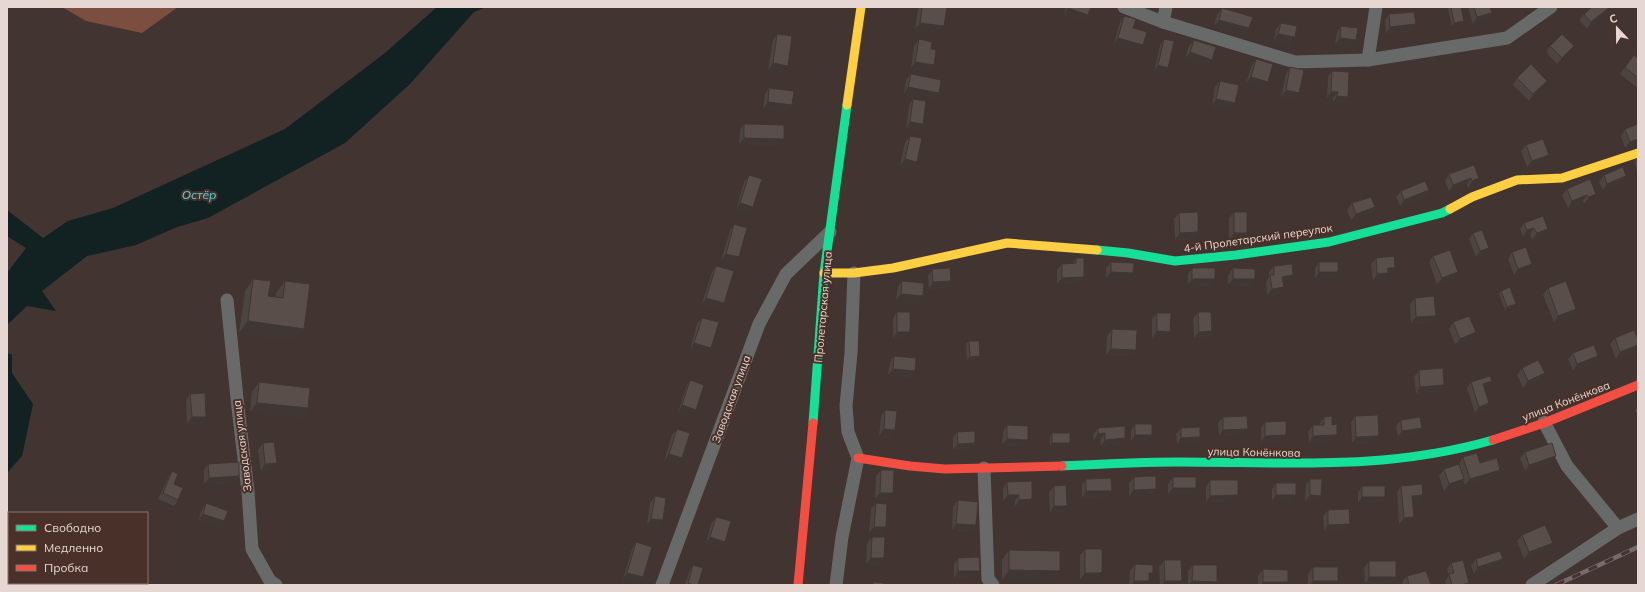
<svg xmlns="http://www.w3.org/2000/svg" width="1645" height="592" font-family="Mulish,sans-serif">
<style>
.green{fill:#7c4e40}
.water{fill:#122121}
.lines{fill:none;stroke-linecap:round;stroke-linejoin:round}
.street{stroke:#686a6a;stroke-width:13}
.fast{stroke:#16e098;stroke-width:9}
.slow{stroke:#ffcf43;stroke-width:9}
.jam{stroke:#f24e42;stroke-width:9}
.rail-casing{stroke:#726d6c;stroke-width:4.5}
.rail{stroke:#493029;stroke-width:3;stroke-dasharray:9;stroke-linecap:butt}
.wall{fill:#4d4340}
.shaded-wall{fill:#3f3734}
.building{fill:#5a4e4b;stroke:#3f3734}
.labels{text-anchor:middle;stroke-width:4;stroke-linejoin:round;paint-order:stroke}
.street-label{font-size:11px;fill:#e7d7d2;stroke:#493029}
.water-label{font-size:12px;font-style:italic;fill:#4ddde6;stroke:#493029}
</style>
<rect width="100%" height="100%" fill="#423430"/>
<polygon class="green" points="62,7 178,7 142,33 86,21"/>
<g class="water">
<polygon points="437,7 486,7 474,12 410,84 345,143 208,218 177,227 136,245 87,256 42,291 56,311 27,306 7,325 7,273 26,248 7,236 7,210 43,238 68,221 113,208 285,129 385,53"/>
<polygon points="7,353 12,355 12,373 33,404 22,456 7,473"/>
</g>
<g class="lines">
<g class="street">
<polyline points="1124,7 1163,22 1295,62 1368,60 1507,38 1551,7"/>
<polyline points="1163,22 1166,7"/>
<polyline points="1368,60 1376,7"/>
<polyline points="227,300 238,408 248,491 252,549 270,581 276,585"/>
<polyline points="1544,422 1567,466 1618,528 1638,519"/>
<polyline points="984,468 988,579 993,585"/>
<polyline points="662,585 759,324 786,274 830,232"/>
<polyline points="836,585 842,537 858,458 848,432 846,406 851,353 854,273"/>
<polyline points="1532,585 1618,528"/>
</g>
<g class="fast">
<polyline points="1097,250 1128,253 1175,261 1236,255 1329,242 1442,213 1450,209"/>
<polyline points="813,423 824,273 847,105"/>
<path d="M1062,466C1101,464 1139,462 1178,462C1288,462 1385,471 1493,440"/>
</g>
<g class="slow">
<polyline points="847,105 861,7"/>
<polyline points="1450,209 1472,197 1517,180 1562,178 1638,153"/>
<polyline points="824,273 854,273 893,268 1007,243 1097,250"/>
</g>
<g class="jam">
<polyline points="1493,440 1544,423 1638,385"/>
<polyline points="858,458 910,466 945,469 1062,466"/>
<polyline points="798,585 813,423"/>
</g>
<g class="rail-casing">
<polyline id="rail" points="1556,585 1638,547"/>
</g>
<use href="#rail" class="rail"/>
</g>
<g class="wall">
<polygon points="920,7 947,7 940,33 915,29 918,9"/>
<polygon points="1066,7 1091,7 1088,15 1084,21 1064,15"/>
<polygon points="1450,7 1461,7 1464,21 1462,24 1452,26 1448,9"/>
<polygon points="1468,7 1490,7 1488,20 1473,24"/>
<polygon points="1222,8 1245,35 1214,26 1217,15"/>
<polygon points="1608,11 1587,29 1579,20 1584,14"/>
<polygon points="1389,14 1416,24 1411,31 1386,33 1385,21"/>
<polygon points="1124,16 1139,51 1114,44 1120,22"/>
<polygon points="1281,23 1295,37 1290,44 1274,41 1276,29"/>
<polygon points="1341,26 1352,46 1335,44 1337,33"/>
<polygon points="777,34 783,72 768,70 773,40"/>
<polygon points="919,39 931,49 934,65 929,71 911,68 914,46"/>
<polygon points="1164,39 1163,74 1154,72 1160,45"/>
<polygon points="1194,40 1208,66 1185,59 1189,46"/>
<polygon points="1550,46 1574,46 1569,53 1557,64 1546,52"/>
<polygon points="1256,59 1263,88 1246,83 1252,65"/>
<polygon points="1638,59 1638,84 1636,87 1620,74 1625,67"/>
<polygon points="1290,67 1295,99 1281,97 1286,74"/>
<polygon points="1332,71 1344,103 1333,102 1333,98 1327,98 1328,77"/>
<polygon points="911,74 934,99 904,94 906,80"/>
<polygon points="1517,78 1547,81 1542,87 1529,101 1513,85"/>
<polygon points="1220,81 1235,103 1230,109 1212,106 1215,87"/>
<polygon points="769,88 788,111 763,109 765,94"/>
<polygon points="913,99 923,124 919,130 906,129 909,106"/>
<polygon points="744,124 779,145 739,144 740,130"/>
<polygon points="1625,129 1638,144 1625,148 1621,136"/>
<polygon points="910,136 917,162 913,168 900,166 905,142"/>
<polygon points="1526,145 1544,161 1527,167 1521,151"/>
<polygon points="1638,156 1638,174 1634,162"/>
<polygon points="1474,165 1475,185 1468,188 1467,184 1449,191 1445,181 1449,174"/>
<polygon points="749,175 753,207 749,214 736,210 744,182"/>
<polygon points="1604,175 1622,182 1603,190 1599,182"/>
<polygon points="1590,179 1592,200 1584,204 1583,201 1568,208 1562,195 1567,189"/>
<polygon points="1401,191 1429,191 1424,197 1400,206 1396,197"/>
<polygon points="1352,203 1375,207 1371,214 1351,220 1347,210"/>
<polygon points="1234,212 1247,233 1242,240 1229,240 1229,218"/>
<polygon points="1179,213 1198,232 1194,239 1175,240 1174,219"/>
<polygon points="1543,216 1543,236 1532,240 1530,234 1523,237 1520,229 1524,223"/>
<polygon points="734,224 735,264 721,260 730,231"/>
<polygon points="1473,233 1484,254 1476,257 1469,239"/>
<polygon points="1512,252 1528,270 1514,275 1508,259"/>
<polygon points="1433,256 1458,272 1453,279 1437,285 1429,262"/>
<polygon points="1076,258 1084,277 1080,283 1057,284 1057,270 1062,264 1072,264"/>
<polygon points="1376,258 1391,274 1387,274 1384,280 1373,281 1371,264"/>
<polygon points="1111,262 1129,279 1106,278 1106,268"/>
<polygon points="1319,262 1338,272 1334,279 1315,279 1315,268"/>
<polygon points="716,266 724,303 719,309 702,304 712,272"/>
<polygon points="1274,266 1288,282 1283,282 1284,287 1279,294 1267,295 1266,282 1269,277 1269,272"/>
<polygon points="1192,268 1211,286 1188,285 1188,274"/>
<polygon points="1233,268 1251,286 1228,285 1228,275"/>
<polygon points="932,269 951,281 947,287 929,289 928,276"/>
<polygon points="253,279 268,296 276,297 276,293 285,281 296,341 239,333 245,291"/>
<polygon points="902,281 923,296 918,303 896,300 898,287"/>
<polygon points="1548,288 1576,309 1572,315 1554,322 1543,295"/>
<polygon points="1501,291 1514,307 1505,310 1499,294"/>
<polygon points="1415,298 1431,322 1411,323 1410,304"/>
<polygon points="897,312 910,332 905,338 893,338 893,318"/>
<polygon points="1198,312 1212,331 1208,338 1194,338 1193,319"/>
<polygon points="1157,313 1166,338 1152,338 1152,319"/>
<polygon points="702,318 707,354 690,350 697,324"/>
<polygon points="1453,322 1476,332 1471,339 1455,345 1449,329"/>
<polygon points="1112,329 1136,350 1132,356 1106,355 1107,336"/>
<polygon points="1615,338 1636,350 1616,359 1610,344"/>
<polygon points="969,341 978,359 967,360 966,344"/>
<polygon points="1573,353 1598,356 1594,362 1573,370 1568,359"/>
<polygon points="894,356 915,371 910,377 888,375 890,362"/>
<polygon points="1522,368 1545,373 1540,380 1523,388 1517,375"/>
<polygon points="1419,370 1444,385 1440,391 1416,394 1414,377"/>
<polygon points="690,380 692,416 678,412 686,387"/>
<polygon points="259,382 308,408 301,418 250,412 252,392"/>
<polygon points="1471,382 1487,388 1484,389 1489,403 1485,410 1475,413 1467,388"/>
<polygon points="190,394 206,417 202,423 187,424 186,400"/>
<polygon points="1638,406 1638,416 1635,410"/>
<polygon points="885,410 891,437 879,436 881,416"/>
<polygon points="1355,416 1374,442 1352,443 1351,423"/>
<polygon points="1223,417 1243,435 1219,436 1218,423"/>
<polygon points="1324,417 1333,442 1309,443 1308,432 1313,425 1320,425 1320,423"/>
<polygon points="1401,420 1422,428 1417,434 1398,437 1396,426"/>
<polygon points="1265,422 1286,435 1282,441 1261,442 1261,428"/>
<polygon points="1135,424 1152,435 1147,441 1131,441 1131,431"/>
<polygon points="1007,425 1028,440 1023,446 1002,445 1003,432"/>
<polygon points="1098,428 1125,438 1121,444 1101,446 1100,440 1094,440 1093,435"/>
<polygon points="1181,428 1200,437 1196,443 1177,444 1176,434"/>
<polygon points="677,429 682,458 677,465 664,461 672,435"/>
<polygon points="957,432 975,443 971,449 953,450 953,438"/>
<polygon points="1052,433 1070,443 1067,446 1050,446 1050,437"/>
<polygon points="263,443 277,463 272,469 261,471 258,450"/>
<polygon points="1525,452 1551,462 1525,471 1520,458"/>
<polygon points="1463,457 1480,463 1500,470 1496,476 1465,485 1463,480 1459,486 1444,491 1439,476 1444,469 1461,470 1459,464"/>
<polygon points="208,464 239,476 235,483 204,484 204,470"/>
<polygon points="881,470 889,500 875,499 876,476"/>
<polygon points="172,471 174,484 178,500 174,506 158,499 168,478"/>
<polygon points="1134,477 1156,489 1152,496 1129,496 1129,483"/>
<polygon points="1173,477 1196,488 1191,494 1168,494 1168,484"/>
<polygon points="1086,479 1107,497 1082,498 1082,485"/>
<polygon points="1310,479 1317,502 1305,502 1306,485"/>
<polygon points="1210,480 1233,501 1206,502 1206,487"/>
<polygon points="1032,481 1028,506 1015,506 1015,501 1003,501 1003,488 1007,482"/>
<polygon points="1276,483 1292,501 1272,501 1272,489"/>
<polygon points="1054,486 1067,506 1062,513 1050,513 1049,492"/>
<polygon points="1362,486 1385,497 1380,503 1358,503 1358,493"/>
<polygon points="1401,486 1418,502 1413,502 1409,523 1399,524 1397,492"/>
<polygon points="655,496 659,527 647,525 650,503"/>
<polygon points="958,500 976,525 972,531 952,530 953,507"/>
<polygon points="206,503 224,521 220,527 198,520 202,510"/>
<polygon points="876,503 886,527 881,534 869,533 871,509"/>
<polygon points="1328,510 1345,531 1324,531 1323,516"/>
<polygon points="716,517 725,542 721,548 706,544 711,524"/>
<polygon points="1522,535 1553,543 1548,549 1524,559 1517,541"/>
<polygon points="872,537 884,558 879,565 866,564 867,543"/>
<polygon points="636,542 643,577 638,584 623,579 632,549"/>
<polygon points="1085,549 1097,580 1080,580 1080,555"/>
<polygon points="1009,550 1053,580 1002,580 1002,560"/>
<polygon points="958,558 975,577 954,578 954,564"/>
<polygon points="1476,559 1498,565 1474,574 1471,565"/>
<polygon points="1164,560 1179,585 1160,585 1159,567"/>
<polygon points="1369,561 1396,577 1391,583 1365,584 1364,568"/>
<polygon points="1451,563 1469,583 1468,585 1446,585 1445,581 1449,575 1447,569"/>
<polygon points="1135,564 1149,579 1146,585 1129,585 1130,571"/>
<polygon points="693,565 698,585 685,585 689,572"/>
<polygon points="1193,565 1214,585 1188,585 1188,571"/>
<polygon points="1313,567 1338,581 1335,585 1308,585 1308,574"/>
<polygon points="1263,569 1288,582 1286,585 1258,585 1258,576"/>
<polygon points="1407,576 1431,585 1403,585 1402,582"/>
</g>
<g class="shaded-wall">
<polygon points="1610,7 1611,7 1608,11 1587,29 1591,22"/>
<polygon points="1068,8 1088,15 1084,21 1064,15"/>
<polygon points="1492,13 1488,20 1473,24 1477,17"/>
<polygon points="1219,20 1249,28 1245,35 1214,26"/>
<polygon points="1464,21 1462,24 1452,26 1454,23"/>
<polygon points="920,23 944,26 940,33 915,29"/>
<polygon points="1416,24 1411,31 1386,33 1390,27"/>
<polygon points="1278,34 1295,37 1290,44 1274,41"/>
<polygon points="1118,38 1143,45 1139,51 1114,44"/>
<polygon points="1340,38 1356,40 1352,46 1335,44"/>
<polygon points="1574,46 1569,53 1557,64 1562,58"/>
<polygon points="1190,52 1212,60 1208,66 1185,59"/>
<polygon points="915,62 934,65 929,71 911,68"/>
<polygon points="773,63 788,66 783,72 768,70"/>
<polygon points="1158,65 1168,68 1163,74 1154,72"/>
<polygon points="1251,77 1268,82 1263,88 1246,83"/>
<polygon points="1547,81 1542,87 1529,101 1533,94"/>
<polygon points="908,87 939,93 934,99 904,94"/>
<polygon points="1286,90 1299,93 1295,99 1281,97"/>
<polygon points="1331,92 1338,92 1333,98 1327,98"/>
<polygon points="1337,96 1348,97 1344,103 1333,102"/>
<polygon points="1216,99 1235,103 1230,109 1212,106"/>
<polygon points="768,102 792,105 788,111 763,109"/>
<polygon points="910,122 923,124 919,130 906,129"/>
<polygon points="744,138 784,139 779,145 739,144"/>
<polygon points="1638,139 1638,144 1625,148 1630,142"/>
<polygon points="1549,155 1544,161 1527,167 1532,161"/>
<polygon points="905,159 917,162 913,168 900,166"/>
<polygon points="1626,176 1622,182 1603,190 1607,184"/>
<polygon points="1471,178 1467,184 1449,191 1453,185"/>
<polygon points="1479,178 1475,185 1468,188 1472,181"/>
<polygon points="1429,190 1424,197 1400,206 1404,200"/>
<polygon points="1596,194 1592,200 1584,204 1589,197"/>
<polygon points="1587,195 1583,201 1568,208 1572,201"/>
<polygon points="740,203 753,207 749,214 736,210"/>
<polygon points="1375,207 1371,214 1351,220 1356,214"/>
<polygon points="1534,228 1530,234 1523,237 1527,230"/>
<polygon points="1548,229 1543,236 1532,240 1537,233"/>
<polygon points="1198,232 1194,239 1175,240 1180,233"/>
<polygon points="1234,233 1247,233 1242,240 1229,240"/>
<polygon points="1489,248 1484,254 1476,257 1480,251"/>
<polygon points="726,254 739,257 735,264 721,260"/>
<polygon points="1532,264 1528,270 1514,275 1518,269"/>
<polygon points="1388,268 1395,268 1391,274 1387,274 1384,280 1373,281 1377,274"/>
<polygon points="1111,272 1133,273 1129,279 1106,278"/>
<polygon points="1319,272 1338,272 1334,279 1315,279"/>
<polygon points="1458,272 1453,279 1437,285 1442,278"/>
<polygon points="1293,275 1288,282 1278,283 1282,277"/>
<polygon points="1084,277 1080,283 1057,284 1062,278"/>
<polygon points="1192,279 1215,279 1211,286 1188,285"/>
<polygon points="1233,279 1255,279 1251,286 1228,285"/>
<polygon points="951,281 947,287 929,289 933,282"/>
<polygon points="1284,287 1279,294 1267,295 1272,289"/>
<polygon points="901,294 923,296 918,303 896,300"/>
<polygon points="706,298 724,303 719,309 702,304"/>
<polygon points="1516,304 1514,307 1505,310 1507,307"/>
<polygon points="1576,309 1572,315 1554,322 1558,316"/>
<polygon points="1436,316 1431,322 1411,323 1416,317"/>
<polygon points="248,321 304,329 296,341 239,333"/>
<polygon points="1157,331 1170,332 1166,338 1152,338"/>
<polygon points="1212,331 1208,338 1194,338 1199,332"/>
<polygon points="897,332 910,332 905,338 893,338"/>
<polygon points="1476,332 1471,339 1455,345 1460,339"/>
<polygon points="694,343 711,348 707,354 690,350"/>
<polygon points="1638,345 1638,347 1636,350 1616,359 1620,352"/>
<polygon points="1111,349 1136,350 1132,356 1106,355"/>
<polygon points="980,356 978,359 967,360 970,357"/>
<polygon points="1598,356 1594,362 1573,370 1577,364"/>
<polygon points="893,369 915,371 910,377 888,375"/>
<polygon points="1545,373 1540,380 1523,388 1528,381"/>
<polygon points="1492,381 1487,388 1478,391 1483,384"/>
<polygon points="1444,385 1440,391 1416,394 1420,387"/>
<polygon points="257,403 308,408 301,418 250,412"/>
<polygon points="1489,403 1485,410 1475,413 1479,407"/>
<polygon points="682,405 696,410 692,416 678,412"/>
<polygon points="192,417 206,417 202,423 187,424"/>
<polygon points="1422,428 1417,434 1398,437 1402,431"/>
<polygon points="884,429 895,430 891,437 879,436"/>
<polygon points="1248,429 1243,435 1219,436 1223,430"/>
<polygon points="1105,433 1100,440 1094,440 1098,434"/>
<polygon points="1135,435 1152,435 1147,441 1131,441"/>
<polygon points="1286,435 1282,441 1261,442 1265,436"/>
<polygon points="1337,435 1333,442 1309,443 1313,436"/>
<polygon points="1379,436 1374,442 1352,443 1356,437"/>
<polygon points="1200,437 1196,443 1177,444 1181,438"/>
<polygon points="1125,438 1121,444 1101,446 1105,440"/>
<polygon points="1007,439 1028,440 1023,446 1002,445"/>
<polygon points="975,443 971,449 953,450 958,444"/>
<polygon points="1052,443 1070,443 1067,446 1050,446"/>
<polygon points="669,454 682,458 677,465 664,461"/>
<polygon points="1556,456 1551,462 1525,471 1529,465"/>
<polygon points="277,463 272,469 261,471 265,464"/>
<polygon points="1500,470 1496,476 1465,485 1470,479"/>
<polygon points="239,476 235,483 204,484 209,478"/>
<polygon points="1464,479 1459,486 1444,491 1449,484"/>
<polygon points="1173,488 1196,488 1191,494 1168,494"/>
<polygon points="1156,489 1152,496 1129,496 1134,490"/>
<polygon points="1086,491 1112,491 1107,497 1082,498"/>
<polygon points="880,493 893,493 889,500 875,499"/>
<polygon points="1008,495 1019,495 1015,501 1003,501"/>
<polygon points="1238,495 1233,501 1206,502 1210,496"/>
<polygon points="1276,495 1296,495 1292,501 1272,501"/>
<polygon points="1310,495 1321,496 1317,502 1305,502"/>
<polygon points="1423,495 1418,502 1407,503 1412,496"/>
<polygon points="1362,497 1385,497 1380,503 1358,503"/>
<polygon points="1032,499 1028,506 1015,506 1019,500"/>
<polygon points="1054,506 1067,506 1062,513 1050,513"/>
<polygon points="203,514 224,521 220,527 198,520"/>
<polygon points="1414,517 1409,523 1399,524 1404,518"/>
<polygon points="651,519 663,520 659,527 647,525"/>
<polygon points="956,524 976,525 972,531 952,530"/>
<polygon points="1350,524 1345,531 1324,531 1328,525"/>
<polygon points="874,527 886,527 881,534 869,533"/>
<polygon points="710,537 725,542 721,548 706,544"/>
<polygon points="1553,543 1548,549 1524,559 1529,552"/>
<polygon points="871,558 884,558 879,565 866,564"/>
<polygon points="1503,559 1498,565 1474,574 1478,567"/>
<polygon points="1009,570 1060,571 1053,580 1002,580"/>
<polygon points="958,571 980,571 975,577 954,578"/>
<polygon points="627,573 643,577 638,584 623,579"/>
<polygon points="1085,573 1102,573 1097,580 1080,580"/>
<polygon points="1149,573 1153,573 1148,579"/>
<polygon points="1369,577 1396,577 1391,583 1365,584"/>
<polygon points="1134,581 1149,581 1146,585 1131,585"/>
<polygon points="1165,581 1182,581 1179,585 1162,585"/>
<polygon points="1192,581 1217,582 1214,585 1189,585"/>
<polygon points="1313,581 1338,581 1335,585 1310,585"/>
<polygon points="1263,582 1288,582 1286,585 1261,585"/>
<polygon points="1469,583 1468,585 1460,585"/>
</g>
<g class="building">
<polygon points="922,7 947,7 944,26 920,23"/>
<polygon points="1069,7 1091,7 1088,15 1068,8"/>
<polygon points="1451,7 1461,7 1464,21 1454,23"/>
<polygon points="1474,7 1490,7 1492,13 1477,17"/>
<polygon points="1592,7 1610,7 1591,22 1584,14"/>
<polygon points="1222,8 1253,17 1249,28 1219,20"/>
<polygon points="1414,12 1416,24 1390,27 1389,14"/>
<polygon points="1124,16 1136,19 1133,28 1147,32 1143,45 1118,38"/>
<polygon points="1281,23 1297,26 1295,37 1278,34"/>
<polygon points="1341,26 1358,28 1356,40 1340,38"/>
<polygon points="777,34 792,36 788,66 773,63"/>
<polygon points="1562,34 1574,46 1562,58 1550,46"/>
<polygon points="919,39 932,42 931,49 936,50 934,65 915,62"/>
<polygon points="1164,39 1174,41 1168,68 1158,65"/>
<polygon points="1194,40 1216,47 1212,60 1190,52"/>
<polygon points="1634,55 1638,59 1638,78 1625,67"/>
<polygon points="1256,59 1273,64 1268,82 1251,77"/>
<polygon points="1531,64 1547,81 1533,94 1517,78"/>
<polygon points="1290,67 1304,70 1299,93 1286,90"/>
<polygon points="1332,71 1349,72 1348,97 1337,96 1338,92 1331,92"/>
<polygon points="911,74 941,80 939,93 908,87"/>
<polygon points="1220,81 1239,85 1235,103 1216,99"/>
<polygon points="769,88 794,91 792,105 768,102"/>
<polygon points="913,99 926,101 923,124 910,122"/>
<polygon points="744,124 784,125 784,139 744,138"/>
<polygon points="1638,124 1638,139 1630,142 1625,129"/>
<polygon points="910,136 922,138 917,162 905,159"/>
<polygon points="1543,139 1549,155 1532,161 1526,145"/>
<polygon points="1474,165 1479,178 1472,181 1471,178 1453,185 1449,174"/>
<polygon points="1623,167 1626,176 1607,184 1604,175"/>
<polygon points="749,175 762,179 753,207 740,203"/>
<polygon points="1590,179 1596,194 1589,197 1587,195 1572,201 1567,189"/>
<polygon points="1425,181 1429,190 1404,200 1401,191"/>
<polygon points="1371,197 1375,207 1356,214 1352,203"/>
<polygon points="1198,212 1198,232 1180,233 1179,213"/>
<rect x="1234" y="212" width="13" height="21"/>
<polygon points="1543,216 1548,229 1537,233 1534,228 1527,230 1524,223"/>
<polygon points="734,224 747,228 739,257 726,254"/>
<polygon points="1482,230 1489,248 1480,251 1473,233"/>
<polygon points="1526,247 1532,264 1518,269 1512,252"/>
<polygon points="1450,250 1458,272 1442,278 1433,256"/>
<polygon points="1394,256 1395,268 1388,268 1388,273 1377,274 1376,258"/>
<polygon points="1076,258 1084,258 1084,277 1062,278 1062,264 1076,263"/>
<polygon points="1111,262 1134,263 1133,273 1111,272"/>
<rect x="1319" y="262" width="19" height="10"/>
<polygon points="1292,264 1293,275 1282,277 1284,287 1272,289 1270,275 1274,275 1274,266"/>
<polygon points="716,266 734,271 724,303 706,298"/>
<polygon points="950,268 951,281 933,282 932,269"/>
<rect x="1192" y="268" width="23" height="11"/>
<polygon points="1233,268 1255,269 1255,279 1233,279"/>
<polygon points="253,279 271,281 268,296 283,298 285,281 310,284 304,329 248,321"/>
<polygon points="902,281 924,283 923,296 901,294"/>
<polygon points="1566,281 1576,309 1558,316 1548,288"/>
<polygon points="1510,287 1516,304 1507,307 1501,291"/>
<polygon points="1434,296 1436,316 1416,317 1415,298"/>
<rect x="897" y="312" width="13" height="20"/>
<polygon points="1198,312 1211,312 1212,331 1199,332"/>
<polygon points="1157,313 1171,313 1170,332 1157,331"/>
<polygon points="1469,316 1476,332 1460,339 1453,322"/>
<polygon points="702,318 719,322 711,348 694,343"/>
<polygon points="1112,329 1137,330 1136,350 1111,349"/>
<polygon points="1634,330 1638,339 1638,345 1620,352 1615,338"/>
<polygon points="969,341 979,341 980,356 970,357"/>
<polygon points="1594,345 1598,356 1577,364 1573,353"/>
<polygon points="894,356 916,358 915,371 893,369"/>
<polygon points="1538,360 1545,373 1528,381 1522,368"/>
<polygon points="1443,368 1444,385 1420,387 1419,370"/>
<polygon points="1490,376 1492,381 1483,384 1489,403 1479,407 1471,382"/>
<polygon points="690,380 704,385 696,410 682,405"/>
<polygon points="259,382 310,388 308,408 257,403"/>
<polygon points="205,393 206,417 192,417 190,394"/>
<polygon points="885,410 897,411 895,430 884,429"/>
<polygon points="1378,415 1379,436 1356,437 1355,416"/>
<polygon points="1247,416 1248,429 1223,430 1223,417"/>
<polygon points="1332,416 1332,425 1337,424 1337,435 1313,436 1313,425 1324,425 1324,417"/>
<polygon points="1420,417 1422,428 1402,431 1401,420"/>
<polygon points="1286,421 1286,435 1265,436 1265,422"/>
<rect x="1135" y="424" width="17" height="11"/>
<polygon points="1007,425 1028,426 1028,440 1007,439"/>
<polygon points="1125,426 1125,438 1105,440 1105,433 1098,434 1098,428"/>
<polygon points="1200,427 1200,437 1181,438 1181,428"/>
<polygon points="677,429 690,433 682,458 669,454"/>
<polygon points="975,431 975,443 958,444 957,432"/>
<rect x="1052" y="433" width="18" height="10"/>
<polygon points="274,442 277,463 265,464 263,443"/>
<polygon points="1552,443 1556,456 1529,465 1525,452"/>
<polygon points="1477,453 1480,463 1497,458 1500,470 1470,479 1463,457"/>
<polygon points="239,462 239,476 209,478 208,464"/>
<polygon points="1459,464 1464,479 1449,484 1444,469"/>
<polygon points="881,470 894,470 893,493 880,493"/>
<polygon points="172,471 178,474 174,484 183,488 178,500 163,493"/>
<polygon points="1156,476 1156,489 1134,490 1134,477"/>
<rect x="1173" y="477" width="23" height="11"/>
<polygon points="1111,478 1112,491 1086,491 1086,479"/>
<polygon points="1310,479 1322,479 1321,496 1310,495"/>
<polygon points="1210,480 1238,480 1238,495 1210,496"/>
<polygon points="1032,481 1032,499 1019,500 1019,495 1008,495 1007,482"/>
<rect x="1276" y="483" width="20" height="12"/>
<polygon points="1422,484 1423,495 1412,496 1414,517 1404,518 1401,486"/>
<polygon points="1066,485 1067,506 1054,506 1054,486"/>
<rect x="1362" y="486" width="23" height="11"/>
<polygon points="655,496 666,498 663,520 651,519"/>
<polygon points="958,500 978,502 976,525 956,524"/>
<polygon points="206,503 228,511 224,521 203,514"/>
<polygon points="876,503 887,504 886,527 874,527"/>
<polygon points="1349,509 1350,524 1328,525 1328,510"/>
<polygon points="716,517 731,521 725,542 710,537"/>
<polygon points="1545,525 1553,543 1529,552 1522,535"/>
<polygon points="872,537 885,537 884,558 871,558"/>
<polygon points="636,542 652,547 643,577 627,573"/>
<rect x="1085" y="549" width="17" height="24"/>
<polygon points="1009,550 1060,551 1060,571 1009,570"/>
<polygon points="1500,551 1503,559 1478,567 1476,559"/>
<polygon points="979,557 980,571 958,571 958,558"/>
<polygon points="1164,560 1181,560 1182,581 1165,581"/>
<polygon points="1463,560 1469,583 1460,585 1452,585 1449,574 1454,573 1451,563"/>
<rect x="1369" y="561" width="27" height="16"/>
<polygon points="1135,564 1153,565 1153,573 1149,573 1149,581 1134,581"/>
<polygon points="693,565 703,568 698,585 693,585 688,583"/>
<polygon points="1193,565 1217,565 1217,582 1192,581"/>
<rect x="1313" y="567" width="25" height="14"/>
<polygon points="1263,569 1288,570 1288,582 1263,582"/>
<polygon points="1426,571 1431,585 1409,585 1407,576"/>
<polygon points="873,582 884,583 884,585 873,585"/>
</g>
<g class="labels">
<g class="street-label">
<text transform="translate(1258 238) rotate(-8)" y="4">4-й Пролетарский переулок</text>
<text transform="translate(823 307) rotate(-85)" y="4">Пролетарская улица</text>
<text transform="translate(731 399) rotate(-70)" y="4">Заводская улица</text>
<text transform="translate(1566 401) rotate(-21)" y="4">улица Конёнкова</text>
<text transform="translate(242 446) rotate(-97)" y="4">Заводская улица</text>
<text transform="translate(1254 452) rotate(1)" y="4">улица Конёнкова</text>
</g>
<g class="water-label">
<text x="199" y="199">Остёр</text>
</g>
</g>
<rect width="1645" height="592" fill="none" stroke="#e7d7d2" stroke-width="16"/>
<rect x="8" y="512" width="140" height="72" fill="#493029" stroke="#88736d"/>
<rect x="16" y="525" width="20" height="6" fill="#16e098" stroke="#88736d"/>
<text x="44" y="532" font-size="12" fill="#e7d7d2">Свободно</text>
<rect x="16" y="545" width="20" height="6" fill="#ffcf43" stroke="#88736d"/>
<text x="44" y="552" font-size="12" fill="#e7d7d2">Медленно</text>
<rect x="16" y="565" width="20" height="6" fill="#f24e42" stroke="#88736d"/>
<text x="44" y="572" font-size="12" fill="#e7d7d2">Пробка</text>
<g transform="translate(1617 28) rotate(338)" stroke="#493029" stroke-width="3" paint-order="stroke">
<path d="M0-3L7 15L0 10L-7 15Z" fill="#e7d7d2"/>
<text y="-6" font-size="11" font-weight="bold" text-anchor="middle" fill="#e7d7d2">С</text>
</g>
</svg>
